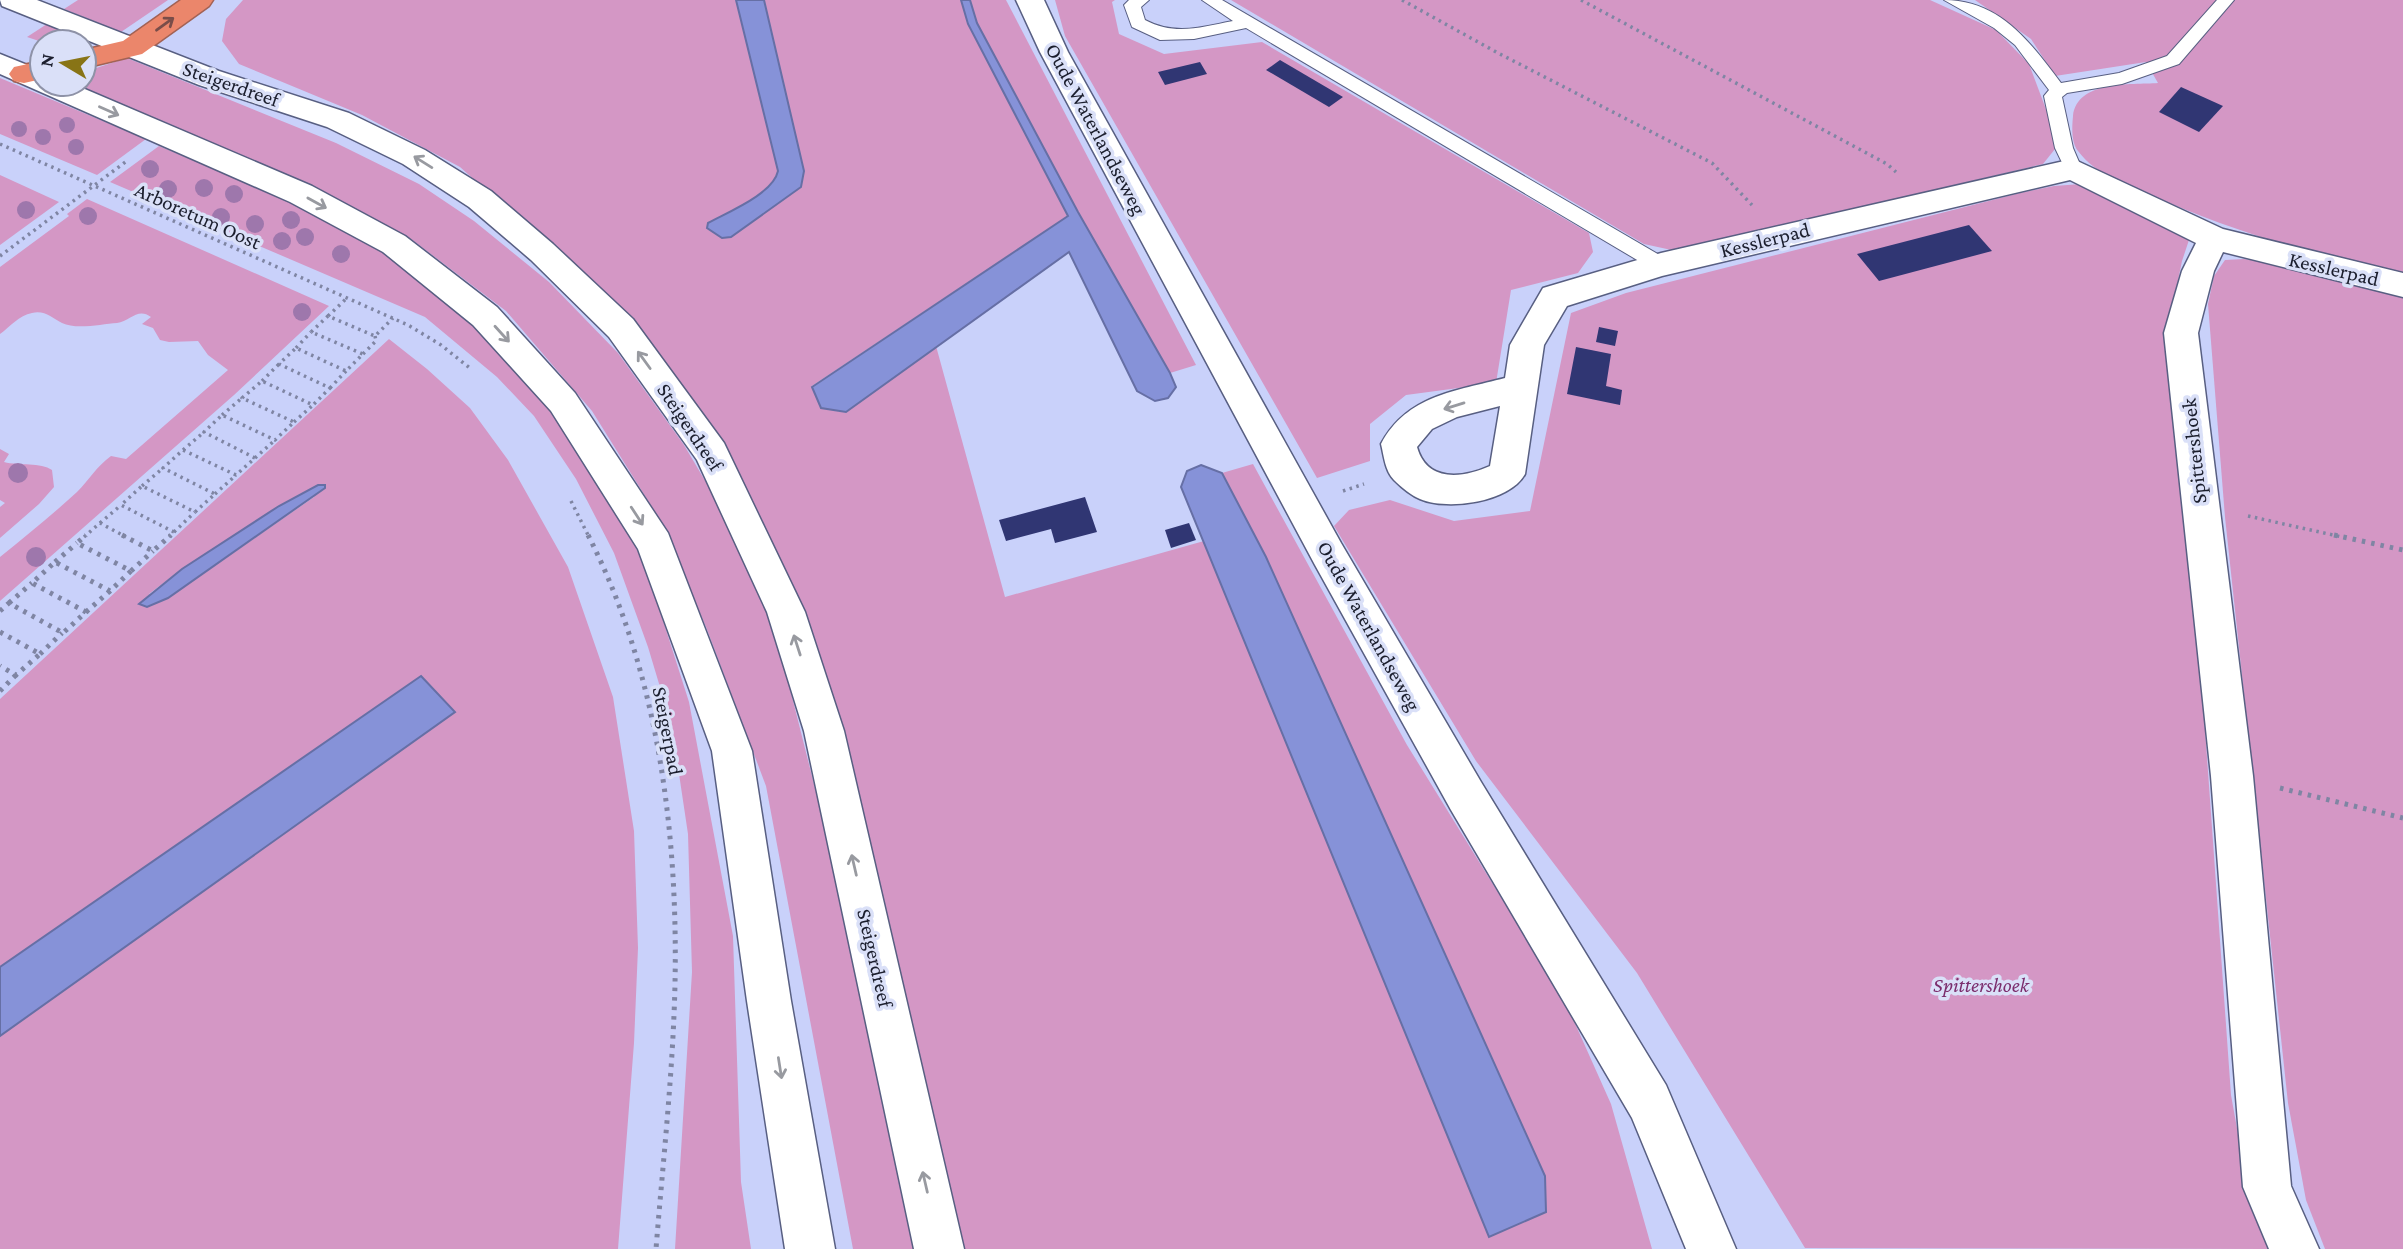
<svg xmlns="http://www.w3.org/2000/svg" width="2403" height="1249" font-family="'Crimson Pro',serif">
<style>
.green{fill:#d497c5;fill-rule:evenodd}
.water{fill:#8692d8;stroke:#666fa5;stroke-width:2}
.building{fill:#303673}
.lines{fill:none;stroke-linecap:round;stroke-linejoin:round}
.service-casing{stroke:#585f82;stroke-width:2}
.minor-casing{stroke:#585f82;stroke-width:3}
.secondary-casing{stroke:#585f82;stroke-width:3}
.motorway-casing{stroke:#a26255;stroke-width:3}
.path-far1{stroke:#7f85a3;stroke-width:3.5;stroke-dasharray:2.5 4.5;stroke-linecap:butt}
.path{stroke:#7f85a3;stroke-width:5;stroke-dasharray:3.5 6;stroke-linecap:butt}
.service{fill:#fff;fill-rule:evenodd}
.minor{fill:#fff;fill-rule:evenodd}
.secondary{fill:#fff;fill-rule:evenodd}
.motorway{fill:#eb866b;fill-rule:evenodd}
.tree{fill:#9e77ac}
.oneway{stroke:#794d49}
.oneway2{stroke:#989aa0}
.labels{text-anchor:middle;stroke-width:7;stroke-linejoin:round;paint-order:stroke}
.street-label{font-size:21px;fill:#1b1e2d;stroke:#dae0f8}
.park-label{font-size:21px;font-style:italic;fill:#7b2d6d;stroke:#dae0f8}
</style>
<rect width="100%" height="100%" fill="#c9d1fa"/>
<g class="green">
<polygon points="78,0 168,0 121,32 64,9"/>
<polygon points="243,0 961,0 968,24 1068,216 812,386 821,408 846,412 936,346 1005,597 1204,541 1489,1236 1266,557 1222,473 1253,464 1407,745 1565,1001 1611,1104 1652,1249 955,1249 823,675 598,290 460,167 362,115 239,64 222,41 226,19"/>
<polygon points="970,0 1006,0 1196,365 1170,373 1078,212 977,23"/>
<polygon points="1055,0 1115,0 1112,2 1119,34 1164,54 1262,42 1589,233 1593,252 1578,273 1511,290 1496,383 1406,395 1370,424 1370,461 1317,478 1065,36"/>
<polygon points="1231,0 1930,0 1996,30 2029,64 2059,144 2043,164 1676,251 1644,244"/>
<path d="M1975,0H2403V273C2318,258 2234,231 2155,197C2128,185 2096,175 2078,151C2071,142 2072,127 2073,116C2077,80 2131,85 2158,83L2146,62L2055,76L2031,39Z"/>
<polygon points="47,24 82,39 81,42 42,42 27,37"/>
<polygon points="127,58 336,143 419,184 474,221 549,282 618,353 684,445 723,511 776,633 820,808 915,1249 853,1249 766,786 706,627 660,520 592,411 506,311 411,239 258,164 62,84 84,84 84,72"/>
<polygon points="0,78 146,139 97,175 0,134"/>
<polygon points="159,146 290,201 394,257 461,307 557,412 607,490 647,570 689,702 733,936 741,1182 751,1249 675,1249 692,972 688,834 672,727 648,647 614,553 576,479 534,416 497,377 425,317 110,182"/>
<polygon points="0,175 59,202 0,245"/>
<polygon points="2081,184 2182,229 2189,240 2182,261 2169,324 2201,673 2231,1095 2243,1162 2270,1249 1805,1248 1637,973 1476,761 1334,526 1349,510 1390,500 1454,521 1530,511 1571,313 1626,293 2020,193 2054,186"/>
<path d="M87,199L329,306L234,395L0,601V557C26,536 52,515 77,492C89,480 97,466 111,456L126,459L228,370L208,355L198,341L169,342L160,340L153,328L142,324L151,317C138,307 130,321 117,323C102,324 76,330 62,323C52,318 45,310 32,313C19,315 10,327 0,334V267L69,216L67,214Z"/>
<polygon points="2244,259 2285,265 2403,292 2403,1249 2325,1249 2306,1200 2288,1103 2225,517 2208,304 2214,276 2225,260"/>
<path d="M389,339L427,369L470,408L508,460L568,567L613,697L634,831L638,948L634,1043L618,1249H0V1036L454,712L421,676L0,967V699ZM318,485L314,497L168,598L149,594L182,569L279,506Z"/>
<path d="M0,449L9,454L4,462C19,466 41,462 52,470L54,487L39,504L0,538V507L5,503L0,500Z"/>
</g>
<g class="water">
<path d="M736,0H764L804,171L801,187L731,237L722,238L707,228L708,223C728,212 773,194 778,171Z"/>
<polygon points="961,0 970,0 977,23 1078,212 1170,373 1176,387 1168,398 1155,401 1137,391 1069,252 846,412 821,408 812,387 1068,216 968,24"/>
<polygon points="1201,465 1222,473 1266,557 1545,1176 1546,1212 1489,1237 1181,487 1187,471"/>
<polygon points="318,485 325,485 325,488 168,598 147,607 139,604 182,569 279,506"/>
<polygon points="421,676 455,712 0,1036 0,967"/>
</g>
<g class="building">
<polygon points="1280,60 1343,97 1329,107 1266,70"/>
<polygon points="1200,62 1207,74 1165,85 1158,72"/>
<polygon points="2181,87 2223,106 2199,132 2159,112"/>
<polygon points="1969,225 1992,251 1879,281 1857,254"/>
<polygon points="1599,327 1618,331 1615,346 1596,342"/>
<polygon points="1576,347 1611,354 1606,386 1622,390 1620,405 1567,394"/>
<polygon points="1085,497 1097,532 1055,543 1051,529 1006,541 999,520"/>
<polygon points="1189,523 1196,540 1171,548 1165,530"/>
</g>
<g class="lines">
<g class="service-casing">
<g id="service">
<path d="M1129,0H1149L1141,7L1145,20C1175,36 1201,27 1233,21L1202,0H1222L1668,260L1671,265L1668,270H1654L1246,28L1194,39L1160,40L1132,27L1124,5Z"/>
<path d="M1944,0C2000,0 2030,42 2061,83L2119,73L2167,56L2217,0H2234L2179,64L2122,84L2067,93L2062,97L2073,148L2082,169L2079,173H2067L2055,148L2044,96L2049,90L2015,45L1994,28Z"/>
</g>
</g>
<g class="minor-casing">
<g id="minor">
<polygon points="1016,0 1044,0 1068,52 1341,543 1481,782 1666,1085 1736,1249 1686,1249 1632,1118 1451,810 1315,565 1040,52"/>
<path d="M2073,159L2223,229L2403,273V297L2223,252L2214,271L2198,333L2253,776L2291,1186L2319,1249H2269L2243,1187L2211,776L2164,333L2182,271L2196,243L2070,180L1662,276L1567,306L1544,345L1525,474C1510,502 1448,511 1420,499C1412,496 1401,487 1394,480C1385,471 1384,456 1381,444C1407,395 1456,391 1505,378L1510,345L1543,288L1661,253ZM1500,406L1490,466C1463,478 1427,483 1417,447L1432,429L1457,417Z"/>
</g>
</g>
<g class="secondary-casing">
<g id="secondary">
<polygon points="0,0 37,0 219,71 349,113 425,150 491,191 553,244 633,319 724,443 805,612 844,731 964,1249 914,1249 804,731 767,612 697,460 609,337 531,260 469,207 403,164 327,127 199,85 2,6"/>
<polygon points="0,54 42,71 42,84 73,84 312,186 405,236 497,307 575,393 668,533 752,751 791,1001 835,1249 785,1249 747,1001 712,751 638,549 551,411 473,325 383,252 290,202 0,74"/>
</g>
</g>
<g class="motorway-casing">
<g id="motorway">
<polygon points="181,0 213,0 209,6 142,54 84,68 84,50 123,41"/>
<polygon points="42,61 42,79 24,83 14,81 9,74 14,67"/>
</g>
</g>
<g class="path-far1">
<polyline points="1402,0 1498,53 1712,163 1752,205"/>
<polyline points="1581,0 1887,164 1896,172"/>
<polyline points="0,144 408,325 441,345 471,369"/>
<polyline points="0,256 128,160"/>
<polyline points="328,316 347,298"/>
<polyline points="296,348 311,332"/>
<polyline points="363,354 376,341 375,336"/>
<polyline points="262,381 279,364"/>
<polyline points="330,388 346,371"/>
<polyline points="222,415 242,398"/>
<polyline points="294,422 313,405"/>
<polyline points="183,450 204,432"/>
<polyline points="255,458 275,440"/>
<polyline points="142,486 163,468"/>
<polyline points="1343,491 1364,484"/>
<polyline points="215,494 235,476"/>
<polyline points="571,501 589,537"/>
<polyline points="2248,516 2342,537"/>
<polyline points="100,523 120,506"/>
<polyline points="174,532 195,512"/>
<polyline points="84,537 100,523 126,537"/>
<polyline points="169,537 174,532 121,505 142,486 195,512 215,494 163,468 183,450 236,475 255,458 204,432 222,415 275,440 294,422 242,398 262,381 313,405 330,388 279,364 296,348 346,371 363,354 311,332 328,316 375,336 393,318"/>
</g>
<g class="path">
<polyline points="122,535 153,551 171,535"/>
<path d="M588,535C658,672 678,832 675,984C673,1073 663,1161 656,1249"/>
<polyline points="2334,535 2403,550"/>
<polyline points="55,562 77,543"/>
<polyline points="131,571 153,551"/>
<polyline points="9,603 32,583"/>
<polyline points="0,611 9,603 63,633 86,612 32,583 55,562 110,591 131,571 77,543 86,535"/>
<polyline points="86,612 110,591"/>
<polyline points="0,632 40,654 16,675 0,666"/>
<polyline points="40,654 62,633"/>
<polyline points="0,691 16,675"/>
<polyline points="2280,788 2403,818"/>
</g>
<use href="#service" class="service"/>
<use href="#minor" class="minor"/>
<use href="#secondary" class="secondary"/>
<use href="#motorway" class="motorway"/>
</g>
<g class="tree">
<circle cx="67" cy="125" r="8"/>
<circle cx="19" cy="129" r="8"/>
<circle cx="43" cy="137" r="8"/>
<circle cx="76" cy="147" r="8"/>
<circle cx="150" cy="169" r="9"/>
<circle cx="204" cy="188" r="9"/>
<circle cx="168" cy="189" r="9"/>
<circle cx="234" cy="194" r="9"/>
<circle cx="26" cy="210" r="9"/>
<circle cx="88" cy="216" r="9"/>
<circle cx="221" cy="217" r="9"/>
<circle cx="291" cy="220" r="9"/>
<circle cx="255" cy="224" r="9"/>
<circle cx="305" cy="237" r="9"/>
<circle cx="282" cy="241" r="9"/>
<circle cx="341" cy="254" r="9"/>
<circle cx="302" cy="312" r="9"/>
<circle cx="18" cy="473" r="10"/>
<circle cx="36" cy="557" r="10"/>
</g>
<defs><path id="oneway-shaft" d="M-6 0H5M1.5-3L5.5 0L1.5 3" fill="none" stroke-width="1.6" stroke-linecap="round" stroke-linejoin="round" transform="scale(1.75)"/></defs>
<use class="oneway" href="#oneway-shaft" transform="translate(165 24) rotate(-36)"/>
<g class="oneway2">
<use href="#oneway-shaft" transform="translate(109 111) rotate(24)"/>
<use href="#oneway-shaft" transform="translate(423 162) rotate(-148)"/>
<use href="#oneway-shaft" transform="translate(317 203) rotate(29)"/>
<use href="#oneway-shaft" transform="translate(502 334) rotate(48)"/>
<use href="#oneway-shaft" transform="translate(644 360) rotate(-126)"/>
<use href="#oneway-shaft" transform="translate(1454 406) rotate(163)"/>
<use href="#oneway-shaft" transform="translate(637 516) rotate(57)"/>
<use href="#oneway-shaft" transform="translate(797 645) rotate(-108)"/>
<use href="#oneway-shaft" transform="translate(854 865) rotate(-103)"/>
<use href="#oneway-shaft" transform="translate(780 1068) rotate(81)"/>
<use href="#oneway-shaft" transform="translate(925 1182) rotate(-103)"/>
</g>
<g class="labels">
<g class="street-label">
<text transform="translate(231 84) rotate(19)" y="7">Steigerdreef</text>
<text transform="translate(1096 129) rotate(62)" y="7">Oude Waterlandseweg</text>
<text transform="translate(198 216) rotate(24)" y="7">Arboretum Oost</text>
<text transform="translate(1765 240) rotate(-14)" y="7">Kesslerpad</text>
<text transform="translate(2334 269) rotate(13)" y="7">Kesslerpad</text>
<text transform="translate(690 427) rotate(56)" y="7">Steigerdreef</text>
<text transform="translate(2194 451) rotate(-96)" y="7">Spittershoek</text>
<text transform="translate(1369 626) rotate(61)" y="7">Oude Waterlandseweg</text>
<text transform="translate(668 731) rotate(79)" y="7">Steigerpad</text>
<text transform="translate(875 958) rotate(77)" y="7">Steigerdreef</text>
</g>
<g class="park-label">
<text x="1981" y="992">Spittershoek</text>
</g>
</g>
<g transform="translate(63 63) rotate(280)"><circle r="33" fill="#dae0f8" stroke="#8e92a7" stroke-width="2"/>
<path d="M0-5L12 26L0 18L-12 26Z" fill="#887416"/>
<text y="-10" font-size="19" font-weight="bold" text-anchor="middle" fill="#1b1e2d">N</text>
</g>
</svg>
